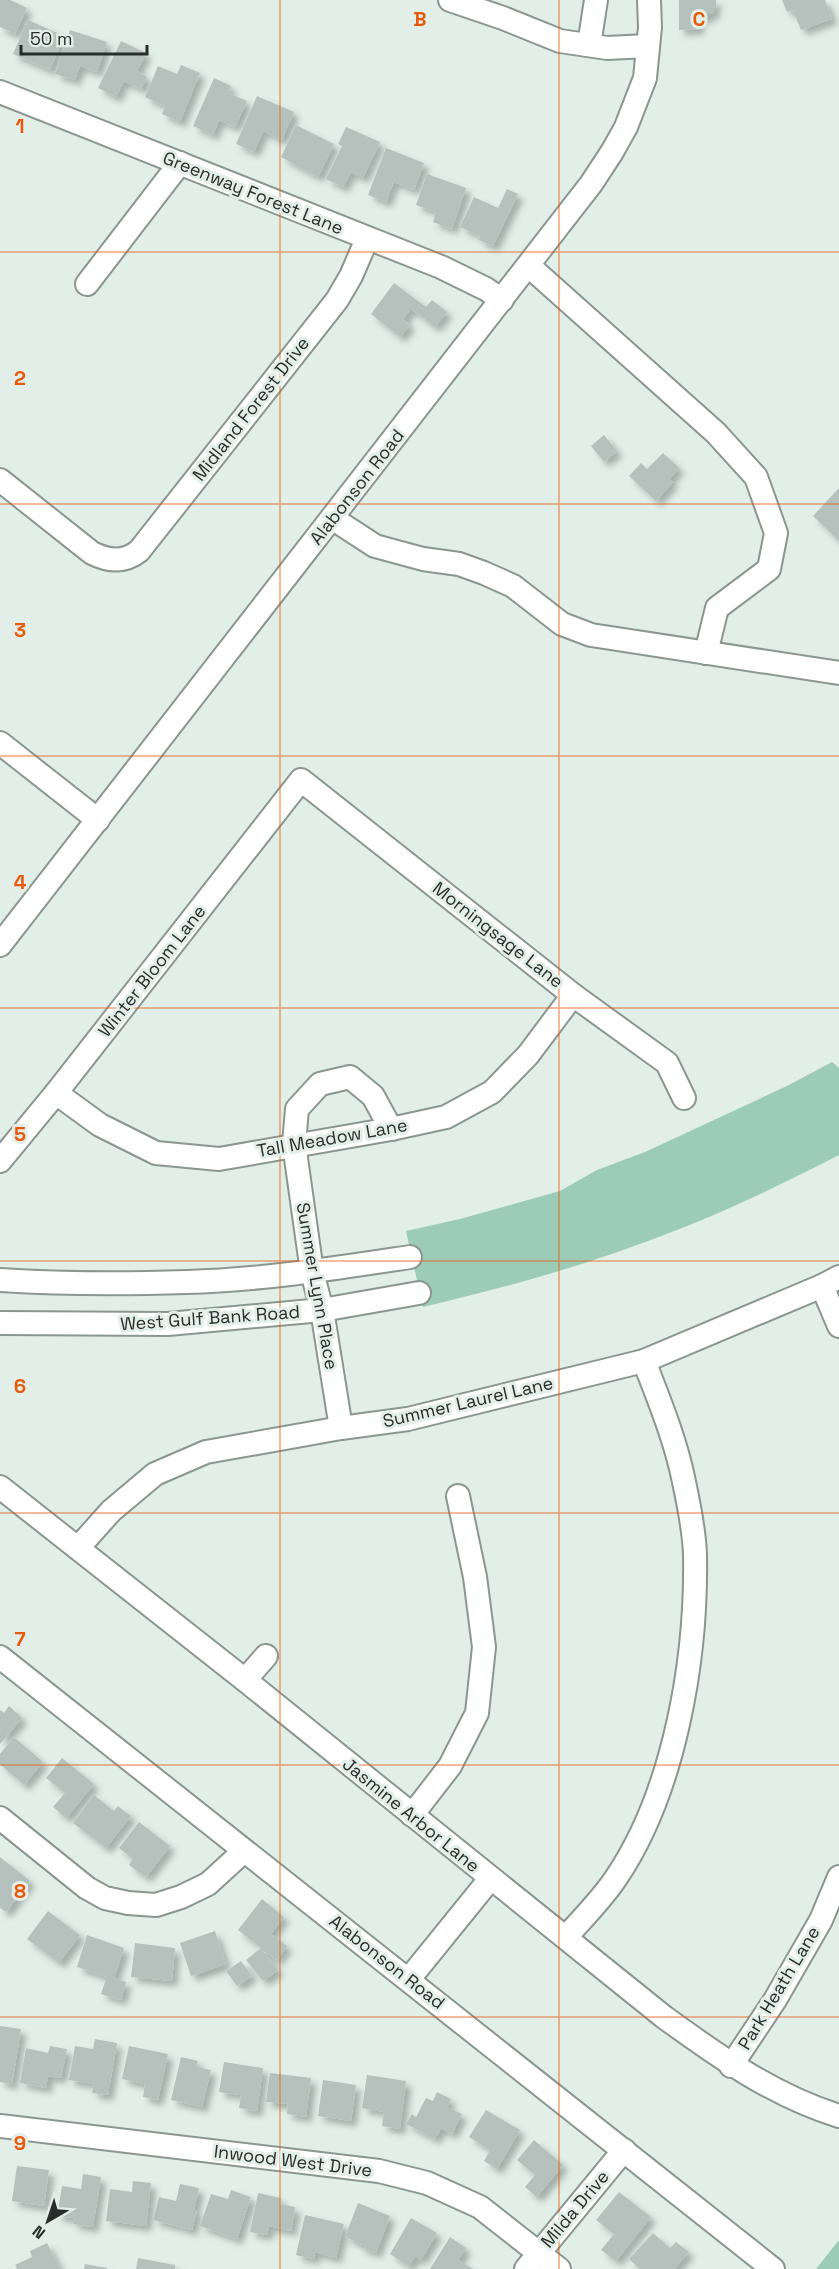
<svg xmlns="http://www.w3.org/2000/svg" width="839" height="2269" font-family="'Space Grotesk',sans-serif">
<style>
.green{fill:#9cccb7}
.building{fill:#b5c1bc;filter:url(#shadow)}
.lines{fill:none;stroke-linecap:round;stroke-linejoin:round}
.minor-casing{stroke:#8a9690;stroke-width:26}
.minor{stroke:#fff;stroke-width:22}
.grid{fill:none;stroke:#e8590c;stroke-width:1.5;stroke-opacity:0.55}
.labels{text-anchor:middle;stroke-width:6;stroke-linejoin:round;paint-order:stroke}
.street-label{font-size:18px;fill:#282d2b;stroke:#e2efe9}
.grid-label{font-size:20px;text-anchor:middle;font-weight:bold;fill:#e8590c;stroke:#e2efe9;stroke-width:6;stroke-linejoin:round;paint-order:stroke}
</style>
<defs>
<filter id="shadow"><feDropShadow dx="5.5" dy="5.5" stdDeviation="3" flood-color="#0004"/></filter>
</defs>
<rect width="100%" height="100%" fill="#e2efe9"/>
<g class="green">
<path d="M832,1062L839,1068V1155C786,1182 732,1209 677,1230C594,1263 509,1287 423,1307L406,1231L460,1219L560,1191L597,1170L645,1152L789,1085Z"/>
<polygon points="839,2240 839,2269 816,2269"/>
</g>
<g class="building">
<polygon points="0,0 10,0 27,8 15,34 0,27"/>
<polygon points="679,0 716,0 716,6 714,6 714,14 707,14 707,18 698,18 699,29 679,30"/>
<polygon points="782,0 825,0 832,19 801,30 793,10 787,12"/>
<polygon points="28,20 64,36 50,70 13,54"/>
<polygon points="70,30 107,42 97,72 80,66 75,80 55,74"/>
<polygon points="121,41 146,53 137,71 147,77 141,89 124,81 116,97 98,88"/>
<polygon points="181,65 200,73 180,122 162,114 165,106 145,97 158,66 177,74"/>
<polygon points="214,78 231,86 228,93 247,101 235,127 219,120 213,135 193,126"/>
<polygon points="257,96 294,112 282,140 263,131 254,152 236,144"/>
<polygon points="296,125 334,144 318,177 281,157"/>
<polygon points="346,127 380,142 363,178 351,172 343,187 326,179 342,146 338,144"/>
<polygon points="386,148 424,163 414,190 394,182 386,202 368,195"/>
<polygon points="427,174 466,188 452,229 433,222 436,212 416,205"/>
<polygon points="507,189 518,194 493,246 479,240 480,236 460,227 474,197 498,208"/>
<polygon points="394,283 426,307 432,300 447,312 435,327 411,309 403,319 410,325 400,337 371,314"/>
<polygon points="604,435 617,451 604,462 591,446"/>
<polygon points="663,453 679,468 669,479 673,482 656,501 629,476 641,463 647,469"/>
<polygon points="839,488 839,541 813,516"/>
<polygon points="9,1706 22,1718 0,1744 0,1710 4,1713"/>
<polygon points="14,1737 43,1762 24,1785 0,1764 0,1754"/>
<polygon points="62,1758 94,1784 66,1818 53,1807 65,1793 46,1778"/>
<polygon points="94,1795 114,1811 118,1806 131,1816 106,1848 73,1823"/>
<polygon points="139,1822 170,1846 146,1877 129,1865 133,1859 119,1848"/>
<polygon points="0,1857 30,1881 6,1912 0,1908"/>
<polygon points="262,1899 284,1917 271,1934 287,1946 277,1960 262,1950 278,1970 263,1981 246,1960 261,1948 238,1930"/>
<polygon points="48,1911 80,1935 59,1963 27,1939"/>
<polygon points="215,1931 226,1964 191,1976 180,1943"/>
<polygon points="87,1935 124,1948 114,1978 126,1982 121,2000 101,1994 107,1977 77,1967"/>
<polygon points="135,1943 175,1948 172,1981 131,1977"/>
<polygon points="241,1961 252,1976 237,1986 226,1971"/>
<polygon points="0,2026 21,2029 12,2084 0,2082"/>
<polygon points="95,2039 117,2043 108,2095 92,2093 94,2084 69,2080 75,2046 93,2049"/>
<polygon points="50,2046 67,2049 61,2078 48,2076 46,2088 20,2083 26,2048 48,2053"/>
<polygon points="129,2046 168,2054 158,2100 143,2097 145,2084 122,2079"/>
<polygon points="181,2057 198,2061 196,2067 211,2070 202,2107 171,2100"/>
<polygon points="224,2062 263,2068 257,2111 239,2108 241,2095 219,2092"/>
<polygon points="270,2073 311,2078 306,2117 287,2114 288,2104 266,2102"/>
<polygon points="367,2075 406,2081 400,2129 382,2126 384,2112 362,2108"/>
<polygon points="323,2080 356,2085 351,2121 318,2116"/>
<polygon points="437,2092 451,2099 447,2107 462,2114 452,2134 441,2128 435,2139 406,2124 412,2114 416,2117 426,2098 433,2101"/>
<polygon points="486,2110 520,2130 497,2169 484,2161 490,2150 469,2137"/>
<polygon points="534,2140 563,2165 537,2197 525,2187 535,2175 517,2160"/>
<polygon points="17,2166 49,2170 44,2206 12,2201"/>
<polygon points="83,2174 101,2177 93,2227 73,2224 74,2218 57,2216 62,2186 81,2189"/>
<polygon points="133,2181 151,2183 146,2226 106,2221 110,2189 132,2192"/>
<polygon points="180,2184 199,2188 194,2210 197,2210 192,2230 153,2220 159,2197 176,2201"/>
<polygon points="231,2190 251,2197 237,2239 200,2226 211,2194 228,2199"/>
<polygon points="619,2192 651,2217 616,2261 601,2250 614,2234 596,2220"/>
<polygon points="258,2193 281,2198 280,2204 295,2207 291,2231 269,2226 267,2235 250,2232"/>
<polygon points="358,2203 390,2216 376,2253 360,2247 361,2244 345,2237"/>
<polygon points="305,2215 344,2224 336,2258 315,2252 314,2259 296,2255"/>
<polygon points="411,2218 437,2233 421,2260 415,2256 409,2266 390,2254"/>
<polygon points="653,2233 670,2248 676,2242 689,2252 674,2269 640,2269 629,2259"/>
<polygon points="450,2237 466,2248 458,2260 473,2269 430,2269"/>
<polygon points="47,2243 60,2269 17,2269 15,2265 32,2257 30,2251"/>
<polygon points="138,2258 175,2265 175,2269 136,2269"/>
<polygon points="85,2264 107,2268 107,2269 84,2269"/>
</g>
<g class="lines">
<g class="minor-casing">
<g id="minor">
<polyline points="450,0 503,18 560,41 607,48 648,46"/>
<polyline points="589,45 596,0"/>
<polyline points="0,92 441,267 486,289 502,300"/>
<polyline points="529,266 716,433 756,477 776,533 769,569 717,608 706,653"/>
<polyline points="87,284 180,163"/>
<path d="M0,480L92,553C108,561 124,563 139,551L337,300L351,276L367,239"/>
<polyline points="332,518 375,546 423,559 459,564 484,573 513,586 562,624 591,635 839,673"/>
<polyline points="0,743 98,820"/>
<polyline points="0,945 591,184 612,152 626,127 645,78 650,27 649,0"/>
<polyline points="56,1093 100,1125 156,1153 219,1159 391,1129 446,1117 492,1092 528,1055 573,995"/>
<polyline points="0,1161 56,1093 301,780 573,995 667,1063 684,1098"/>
<path d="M0,1280C62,1284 125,1284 187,1282C262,1280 337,1268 410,1257"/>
<polyline points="822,1286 839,1326"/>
<polyline points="0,1323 168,1324 322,1310 419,1293"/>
<polyline points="341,1428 322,1310 312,1272 294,1144 297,1109 320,1084 350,1077 373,1096 391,1129"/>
<path d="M0,1487L245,1680L664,2017C719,2057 774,2096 839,2116"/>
<polyline points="78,1548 111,1511 155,1474 206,1452 341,1428 408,1419 644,1361 822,1286 839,1277"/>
<polyline points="0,1657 773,2269"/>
<polyline points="245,1680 266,1656"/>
<polyline points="412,1815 450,1766 477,1713 484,1647 475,1577 458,1496"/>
<polyline points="0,1818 87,1888 105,1898 128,1903 156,1905 181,1897 208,1884 244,1851"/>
<path d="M566,1937C583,1918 602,1899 616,1878C675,1791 697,1658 695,1554C694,1531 689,1505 684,1482C676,1441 659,1400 644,1361"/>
<polyline points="409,1979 490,1879"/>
<polyline points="731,2066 775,2000 821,1920 839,1877"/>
<polyline points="0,2126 379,2171 427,2183 480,2207 559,2269"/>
<polyline points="526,2269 624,2150"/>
</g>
</g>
<use href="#minor" class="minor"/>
</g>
<path class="grid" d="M280,0V2269M559,0V2269M0,252H839M0,504H839M0,756H839M0,1008H839M0,1261H839M0,1513H839M0,1765H839M0,2017H839"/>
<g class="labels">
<g class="street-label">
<text transform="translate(253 193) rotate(22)" y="6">Greenway Forest Lane</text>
<text transform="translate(251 409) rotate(-52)" y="6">Midland Forest Drive</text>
<text transform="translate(357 487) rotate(-52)" y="6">Alabonson Road</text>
<text transform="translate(498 935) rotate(38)" y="6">Morningsage Lane</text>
<text transform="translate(152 971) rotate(-52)" y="6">Winter Bloom Lane</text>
<text transform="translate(332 1138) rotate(-10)" y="6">Tall Meadow Lane</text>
<text transform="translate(317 1286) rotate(80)" y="6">Summer Lynn Place</text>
<text transform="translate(210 1318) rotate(-4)" y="6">West Gulf Bank Road</text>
<text transform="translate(468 1402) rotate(-13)" y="6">Summer Laurel Lane</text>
<text transform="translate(411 1815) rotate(39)" y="6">Jasmine Arbor Lane</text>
<text transform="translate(387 1962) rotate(38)" y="6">Alabonson Road</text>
<text transform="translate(779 1988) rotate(-59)" y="6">Park Heath Lane</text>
<text transform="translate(293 2161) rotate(7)" y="6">Inwood West Drive</text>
<text transform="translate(575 2209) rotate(-50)" y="6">Milda Drive</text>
</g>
</g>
<g class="grid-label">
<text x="420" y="26">B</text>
<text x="699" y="26">C</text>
<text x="20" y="133">1</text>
<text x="20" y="385">2</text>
<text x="20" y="637">3</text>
<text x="20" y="889">4</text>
<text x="20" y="1141">5</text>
<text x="20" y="1393">6</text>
<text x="20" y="1646">7</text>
<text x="20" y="1898">8</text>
<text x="20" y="2150">9</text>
</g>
<g transform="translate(48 2221) rotate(219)" stroke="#e2efe9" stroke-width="4.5" paint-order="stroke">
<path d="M0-4.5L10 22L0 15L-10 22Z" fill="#282d2b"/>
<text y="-9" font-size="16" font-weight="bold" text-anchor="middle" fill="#282d2b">N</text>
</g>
<path d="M21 45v9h126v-9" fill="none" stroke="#282d2b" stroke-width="3"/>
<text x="30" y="45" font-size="18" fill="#282d2b" stroke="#e2efe9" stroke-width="4.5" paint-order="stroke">50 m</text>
</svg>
